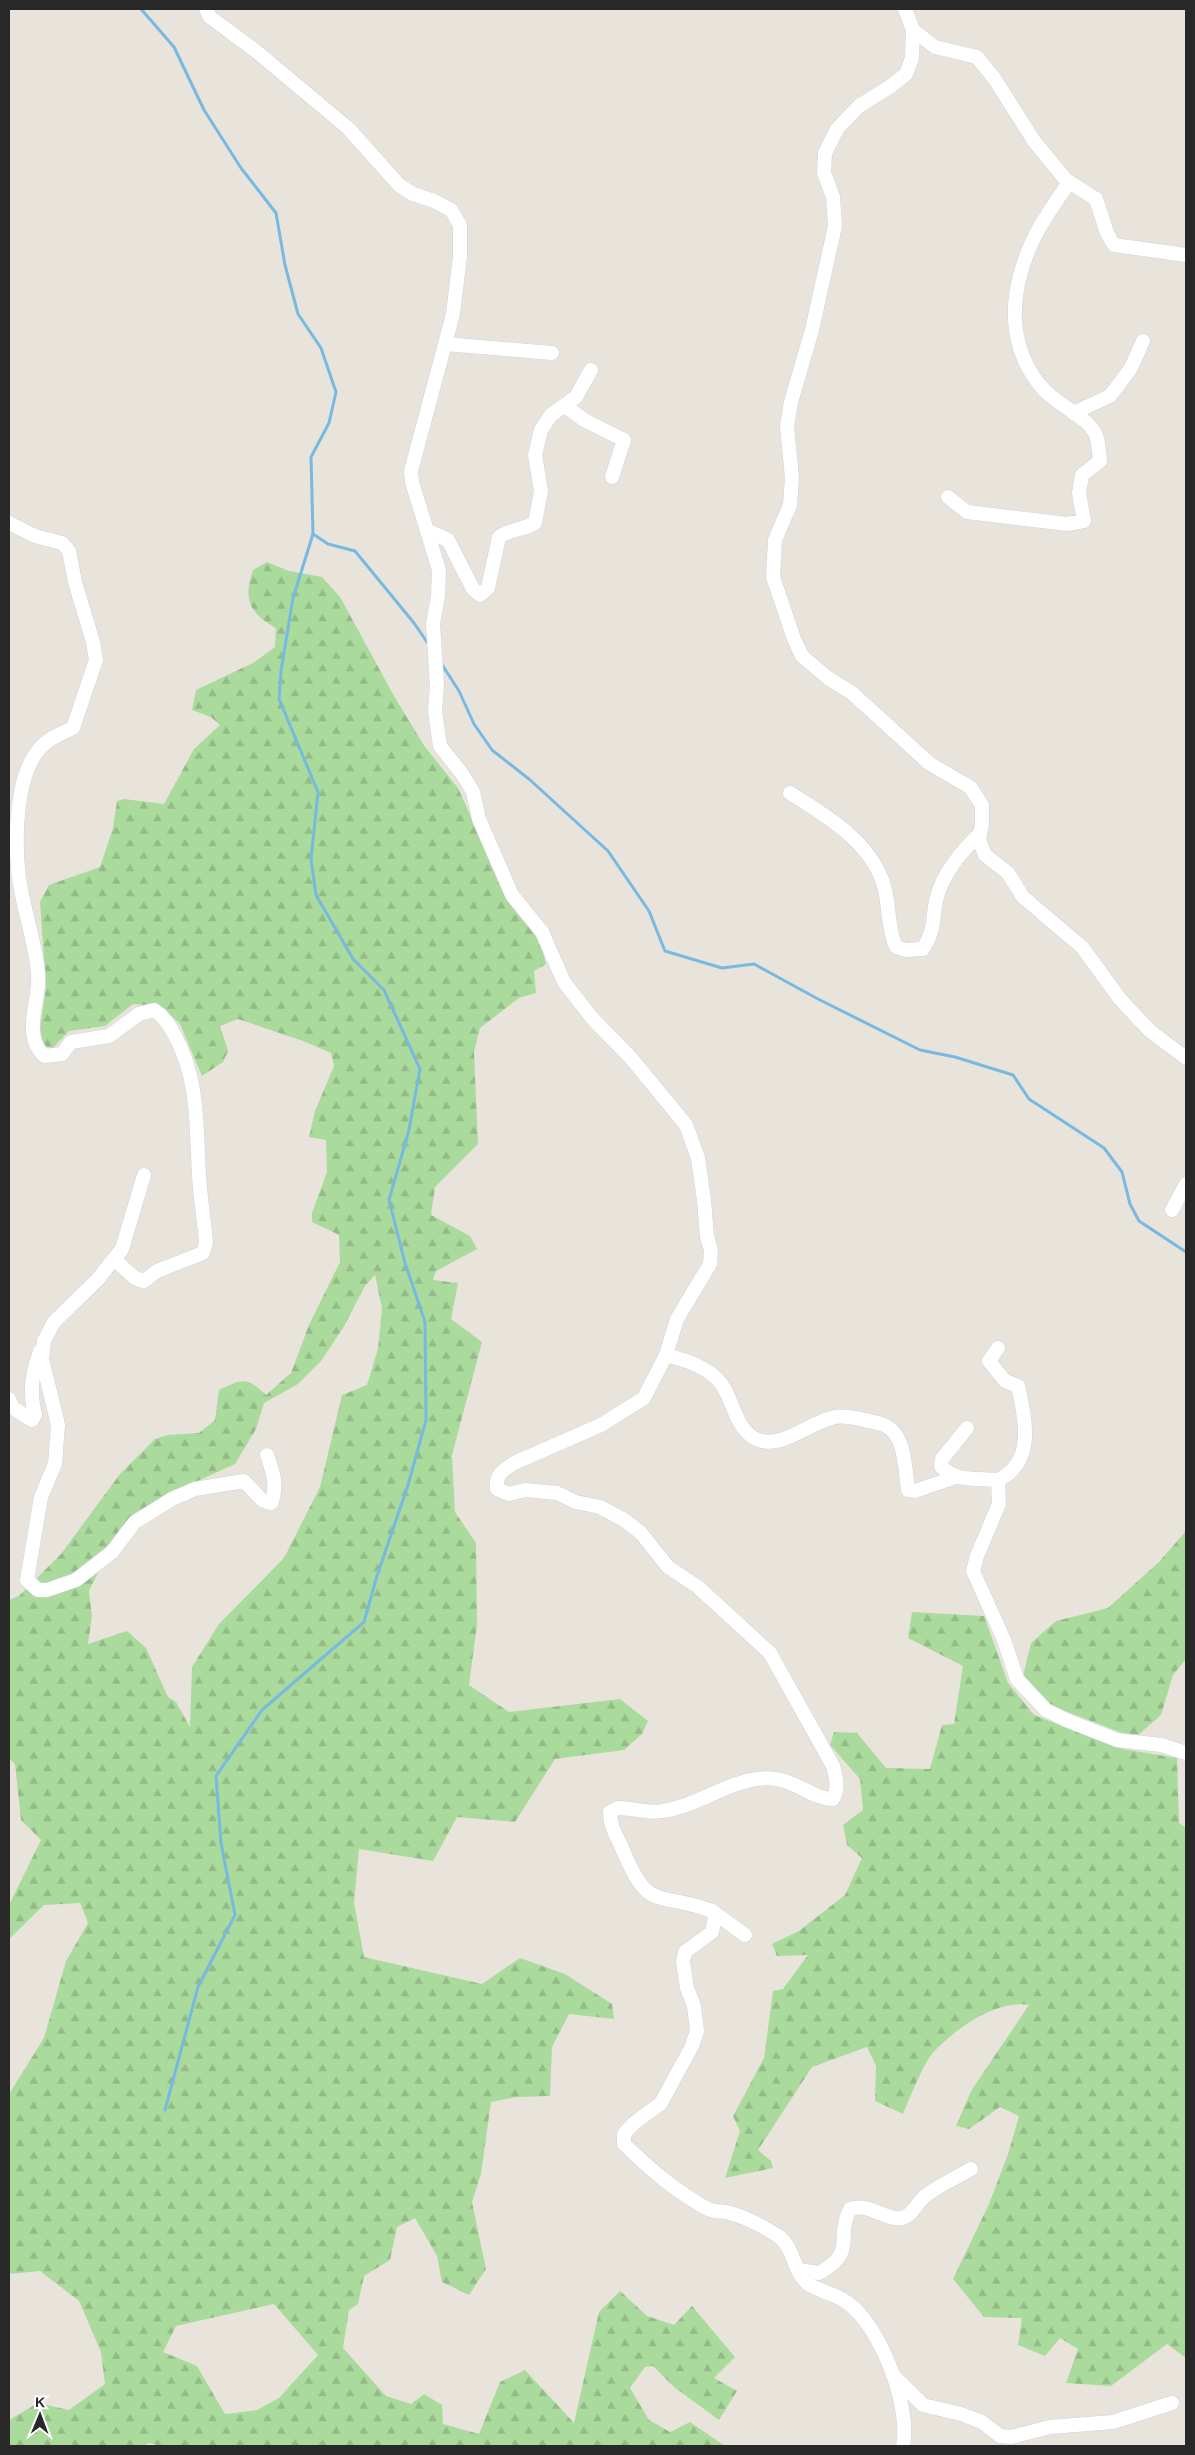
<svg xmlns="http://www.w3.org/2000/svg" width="1195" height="2455" font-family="Arial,sans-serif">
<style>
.forest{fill:url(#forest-firs);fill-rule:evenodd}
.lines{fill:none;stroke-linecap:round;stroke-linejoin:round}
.stream{stroke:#78b9e1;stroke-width:3}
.minor-casing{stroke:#d0d2df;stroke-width:15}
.minor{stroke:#fff;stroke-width:14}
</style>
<defs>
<pattern id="forest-firs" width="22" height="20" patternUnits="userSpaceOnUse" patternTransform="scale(1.25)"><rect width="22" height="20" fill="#abda9d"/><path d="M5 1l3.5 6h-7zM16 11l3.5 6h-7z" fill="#93bb87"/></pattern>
</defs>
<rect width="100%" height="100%" fill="#e9e4db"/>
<g class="forest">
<path d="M267,562L289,571L322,577L340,597L394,696L425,747L458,788L511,905L539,937L546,964L534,971L536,993L519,998L480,1028L474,1052L478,1144L435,1187L431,1215L470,1236L477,1249L436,1271L433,1280L458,1283L451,1319L482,1342L452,1455L455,1512L476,1543L477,1625L469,1685L509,1712L620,1699L648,1721L642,1734L624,1750L555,1759L515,1822L457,1817L433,1861L359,1849L354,1903L364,1957L482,1984L520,1958L565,1974L612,2004L614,2019L569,2014L552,2047L550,2096L517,2097L491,2102L481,2174L472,2202L486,2269L469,2295L442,2282L437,2256L415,2218L397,2227L390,2260L364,2276L358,2304L349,2310L343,2348L386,2396L411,2404L424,2394L442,2405L443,2424L479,2434L500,2382L525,2370L574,2423L599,2312L620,2291L647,2316L674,2325L692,2306L735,2357L714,2378L737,2391L719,2420L674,2387L653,2366L645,2367L630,2388L649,2420L670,2432L690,2422L725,2446H162L148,2443L146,2446H9V2420L38,2403L69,2410L105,2384L101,2352L79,2301L40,2271L9,2274V2094L44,2038L66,1961L88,1923L80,1903L44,1905L9,1939V1905L41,1840L21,1820L15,1764L9,1758V1600L19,1596L61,1554L120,1474L155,1439L168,1435L199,1433L215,1420L219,1390C242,1379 246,1376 266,1395L291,1373L309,1325L340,1262L339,1235L312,1222V1213L327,1172L326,1140L309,1137L315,1111L334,1066L331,1053L303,1041L238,1019L220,1026L228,1051L223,1062L202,1076L180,1024L160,1006L133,1004L105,1026L69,1031L53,1048L43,1046L40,1028L46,988L40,902L49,885L100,867L113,828L117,801L124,799L164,804L194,749L220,725L211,717L192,710L196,690L253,663L275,647L276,628C249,613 243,599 253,570ZM375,1275L382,1308L378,1349L367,1385L342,1395L320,1487L284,1558L219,1624L192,1667L190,1727L176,1702L168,1697L146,1648L127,1631L88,1644L92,1616L89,1591L119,1530L135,1514L171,1493L235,1464L256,1429L264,1403L298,1384L321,1361L343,1328L365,1286ZM274,2304L318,2355L279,2398L257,2410L225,2414L197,2366L163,2352L176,2326Z"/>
<polygon points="1186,1531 1186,1659 1173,1675 1161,1715 1135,1738 1047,1704 1023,1676 1031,1643 1056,1621 1108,1608 1159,1562"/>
<path d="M912,1612L984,1616L1008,1683L1034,1715L1123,1749L1177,1758L1179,1823L1186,1828V2358L1167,2344L1111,2386L1066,2383L1078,2349L1060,2338L1045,2356L1018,2345L1022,2318L984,2317L953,2279L989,2204L1008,2154L1019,2116L1000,2107L969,2129L956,2126L971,2091L1029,2005C997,1999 953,2030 932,2054C922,2066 910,2098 903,2114L875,2101L876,2066L867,2047L812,2067L758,2150L771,2161L773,2168L725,2178L740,2131L733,2116L764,2058L773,1991L783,1989L808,1955L777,1956L772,1944L799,1931L845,1895L862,1858L847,1845L843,1825L863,1810L860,1779L830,1745L834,1732L857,1733L886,1768L930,1769L942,1725L954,1724L963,1666L908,1638Z"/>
</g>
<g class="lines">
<g class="stream">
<polyline points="141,9 174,47 204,110 241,168 276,213 285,265 298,314 321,348 336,392 329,423 311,457 313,534 328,544 355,551 414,623 429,645"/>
<polyline points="441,663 459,691 474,724 492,750 529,779 608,851 649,911 665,951 722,968 754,964 818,999 920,1050 955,1057 1013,1075 1029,1099 1104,1148 1122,1172 1130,1204 1139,1221 1186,1252"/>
<polyline points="165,2110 198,1987 235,1915 221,1843 216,1776 262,1710 364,1622 377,1576 408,1485 426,1420 425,1322 405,1263 389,1200 409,1130 420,1069 384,990 353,959 316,895 311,859 318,792 279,699 281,671 293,598 313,534"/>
</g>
<g class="minor-casing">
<g id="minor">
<path d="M206,9L210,17L257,52L348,128L399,185L413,194L434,201L451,210L460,225V256L453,314L411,471L412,482L439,570L438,596L433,624L437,685L435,711L440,746L463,775L473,792L479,819L512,895L542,932L564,982L592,1018L631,1058L686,1125L698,1158L704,1200L707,1236L711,1250L710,1264L677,1319L666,1355L644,1398L601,1425L514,1463C502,1471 495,1475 497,1489L509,1494L525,1490L557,1493L576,1502L600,1507L626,1521L641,1533L668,1567L698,1587L770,1653L833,1766C836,1777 839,1788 833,1799C806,1798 794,1774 757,1779C724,1784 696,1806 663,1811C648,1814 633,1808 618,1808L610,1812C610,1827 617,1836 622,1848C649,1915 658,1890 712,1911L715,1917L712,1932L685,1952L683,1962L687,1988L694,2006L697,2031L692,2046L661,2103L634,2123L624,2134V2144C650,2169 676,2192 708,2209C714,2212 723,2211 730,2213C747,2218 763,2226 778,2236C794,2246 793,2271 807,2283C817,2291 837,2294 848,2303C881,2327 911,2407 903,2446"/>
<polyline points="905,9 913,30 935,47 977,57 994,78 1034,141 1066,180 1096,199 1107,233 1114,245 1186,255"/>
<polyline points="913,30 912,58 906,74 891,86 859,106 837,129 825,153 824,173 833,197 835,226 812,330 791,402 787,426 792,478 790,505 775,540 773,577 794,639 802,656 828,678 852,693 930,764 970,787 982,805 982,824 979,840 985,855 1008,873 1023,897 1082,947 1120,999 1150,1031 1186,1058"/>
<polyline points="446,344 552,353"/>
<polyline points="565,406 584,420 624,440 612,477"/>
<polyline points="1073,413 1110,396 1131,368 1143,341"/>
<path d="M948,497L967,512L1067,524L1084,521L1079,493L1082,475L1100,461C1099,453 1099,443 1096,435C1089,418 1057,404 1044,390C1005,346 1009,291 1033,240C1042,220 1057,201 1069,182"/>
<path d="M9,523L35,536L62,543L69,551L75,582L93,642L96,660L73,728C62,733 49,738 41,747C16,773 15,834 18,868C20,901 35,938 38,972C41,1001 21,1032 44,1056L62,1054L71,1042L109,1036L139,1014L154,1010C165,1017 169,1025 175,1036C199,1080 196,1126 199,1174C200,1196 204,1219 206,1242L203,1253L157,1271L144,1281L135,1278L115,1260"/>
<path d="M428,531L448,540L473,589L480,595L488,588L499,537C511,529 522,530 535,523L541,491L535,455L541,430L551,415L576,397L591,370"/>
<path d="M790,793C826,815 872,843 884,886C890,906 887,927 896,947L906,950L923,949C935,929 932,922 936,901C941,876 961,851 980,834"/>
<path d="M144,1175L122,1249L97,1280L54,1322L44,1341L42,1359L58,1425L55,1464L41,1497L27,1580L38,1590H47L76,1580L112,1552L135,1522L172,1499L195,1489L244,1481L262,1500L271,1503C278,1486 273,1472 267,1455"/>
<polyline points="1172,1210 1186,1184"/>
<path d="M998,1348L989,1361L1005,1381L1018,1386C1025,1419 1036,1462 998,1480L999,1504L977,1556L973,1571L1004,1640L1017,1679L1046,1710L1066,1720L1117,1740L1161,1745L1186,1753"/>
<path d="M666,1355C685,1360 710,1367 722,1385C734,1402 735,1428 756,1439C781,1451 811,1421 835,1417C844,1415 856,1418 865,1420C871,1422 878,1422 884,1425C906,1434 905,1470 908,1490L915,1491L956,1477"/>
<path d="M9,1399L13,1408L32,1420L35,1415C29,1392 32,1374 40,1351"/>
<path d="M967,1428L942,1459L941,1466C954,1482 978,1478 998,1480"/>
<polyline points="712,1911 745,1935"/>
<path d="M798,2270L819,2273C858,2251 835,2238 850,2209C868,2202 886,2221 902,2218C912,2216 917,2203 924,2197C937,2186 956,2178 971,2169"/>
<polyline points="893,2375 923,2405 961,2414 982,2422 1000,2436 1011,2437 1050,2427 1113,2422 1172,2403"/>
</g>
</g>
<use href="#minor" class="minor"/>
</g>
<rect width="1195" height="2455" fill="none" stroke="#282828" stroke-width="20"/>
<g transform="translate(40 2415) rotate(1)" stroke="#ffffff" stroke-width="4" paint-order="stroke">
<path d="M0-4L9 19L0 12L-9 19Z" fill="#282828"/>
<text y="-8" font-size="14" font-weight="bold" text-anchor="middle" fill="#282828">K</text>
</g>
</svg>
